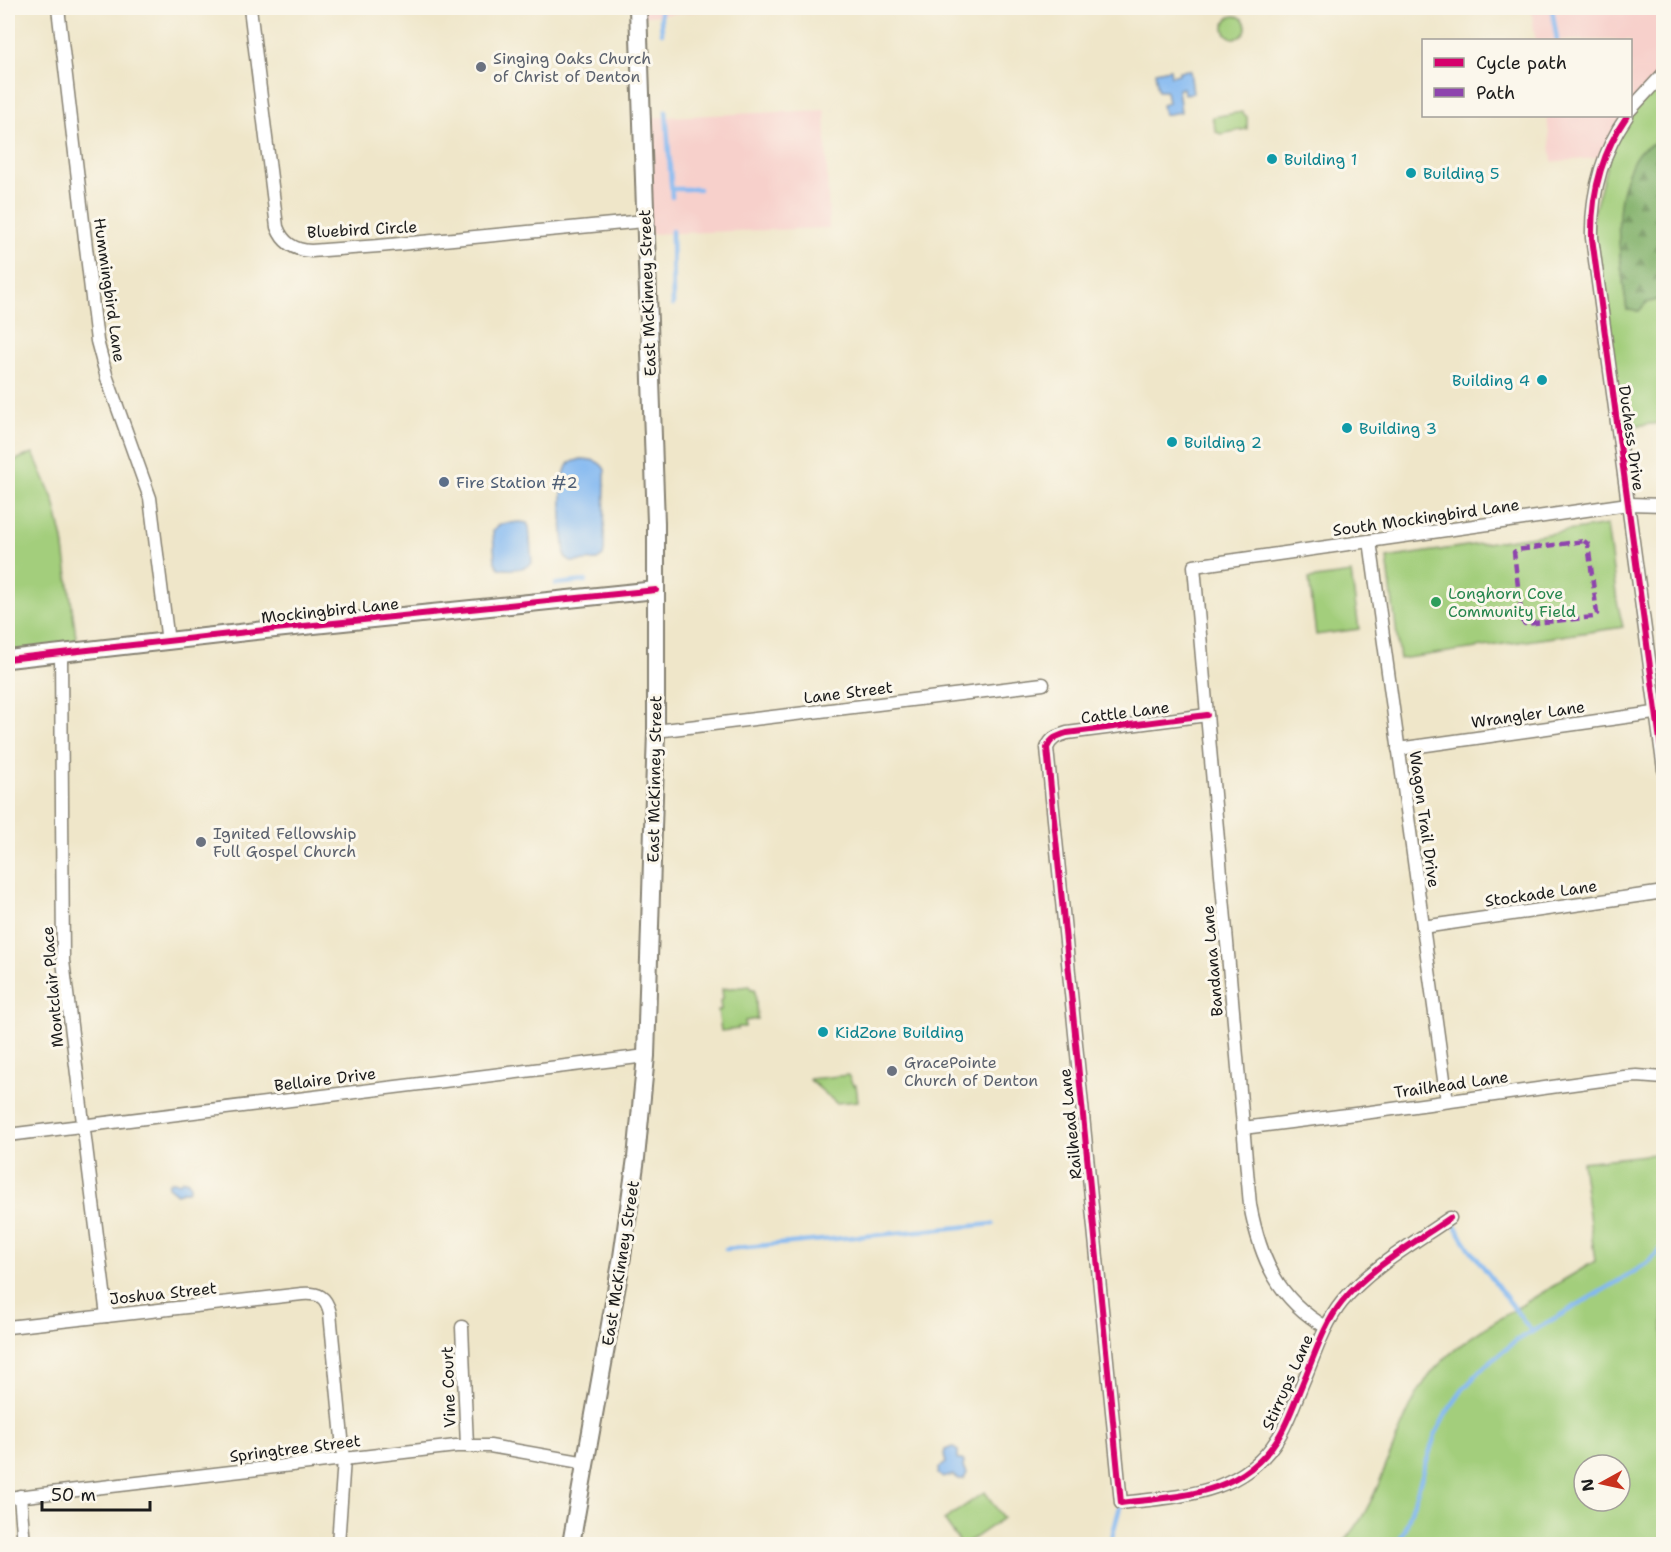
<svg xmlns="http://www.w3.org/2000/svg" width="1671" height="1552" font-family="'Shantell Sans',sans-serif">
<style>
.built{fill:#f7d0cb}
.green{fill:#a3ce7b;stroke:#60754c;stroke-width:1.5;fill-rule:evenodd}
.forest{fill:url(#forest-firs);stroke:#4f6644;stroke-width:1.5}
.water{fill:#82b8f1;stroke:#4f6a86;stroke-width:1.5}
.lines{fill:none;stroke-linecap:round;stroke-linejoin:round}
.stream{stroke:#82b8f1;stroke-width:4.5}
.street-casing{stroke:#868172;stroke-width:15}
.secondary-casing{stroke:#868172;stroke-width:20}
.street{stroke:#fff;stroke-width:12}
.secondary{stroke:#fff;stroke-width:16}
.quiet{stroke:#8e44ad;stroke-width:4.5;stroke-dasharray:9 4.5;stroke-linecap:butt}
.cycleway-casing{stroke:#fbf7ec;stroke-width:10}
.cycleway{stroke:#d6006c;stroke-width:6}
.worship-dot{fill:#6b7280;stroke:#fbf7ec;stroke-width:2}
.culture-dot{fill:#0f9aa8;stroke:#fbf7ec;stroke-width:2}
.service-dot{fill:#5c6f8a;stroke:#fbf7ec;stroke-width:2}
.leisure-dot{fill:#2e9e5b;stroke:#fbf7ec;stroke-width:2}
.labels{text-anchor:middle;stroke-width:6;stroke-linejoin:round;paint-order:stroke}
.worship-label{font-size:16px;fill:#5b616d;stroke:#fbf7ec;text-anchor:start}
.culture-label{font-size:16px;fill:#0d838f;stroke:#fbf7ec;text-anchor:start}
.street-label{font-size:16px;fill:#1c1c1c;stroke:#fbf7ec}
.service-label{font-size:16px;fill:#4e5e75;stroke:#fbf7ec;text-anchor:start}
.leisure-label{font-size:16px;fill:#27864d;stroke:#fbf7ec;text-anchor:start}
</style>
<defs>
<pattern id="forest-firs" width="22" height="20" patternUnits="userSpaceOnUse" patternTransform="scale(1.5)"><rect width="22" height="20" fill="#82b16b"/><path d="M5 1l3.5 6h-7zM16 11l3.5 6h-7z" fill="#6a8f57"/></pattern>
</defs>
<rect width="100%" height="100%" fill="#fbf7ec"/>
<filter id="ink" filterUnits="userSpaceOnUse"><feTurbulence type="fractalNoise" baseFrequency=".0167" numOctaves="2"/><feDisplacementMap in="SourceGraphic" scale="12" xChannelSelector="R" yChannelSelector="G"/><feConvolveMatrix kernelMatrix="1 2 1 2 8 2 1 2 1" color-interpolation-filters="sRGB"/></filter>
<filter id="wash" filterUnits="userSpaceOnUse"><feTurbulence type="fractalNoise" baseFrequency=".008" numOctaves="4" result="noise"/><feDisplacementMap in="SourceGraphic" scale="24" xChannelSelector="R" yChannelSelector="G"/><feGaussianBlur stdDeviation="1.35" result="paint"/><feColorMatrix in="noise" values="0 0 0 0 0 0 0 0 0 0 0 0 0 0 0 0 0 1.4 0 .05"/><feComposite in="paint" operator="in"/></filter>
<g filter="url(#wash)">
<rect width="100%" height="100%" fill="#efe6c9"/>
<g class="built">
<polygon points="638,8 736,8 638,17"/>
<polygon points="1531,8 1663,8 1663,73 1631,110 1630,40 1538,40 1535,37"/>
<polygon points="825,110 829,228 645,234 642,118"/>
<polygon points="1547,116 1627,116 1605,157 1552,162"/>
</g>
<g class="green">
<circle cx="1235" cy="27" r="11"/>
<polygon points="1663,73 1663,140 1651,144 1620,218 1620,257 1627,310 1639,311 1646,303 1663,288 1663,423 1617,427 1591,224 1615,134"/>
<polygon points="1242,112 1247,117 1247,129 1221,134 1216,132 1212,117"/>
<polygon points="33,453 54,501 63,540 78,652 8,659 8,463"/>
<polygon points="1607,525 1617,601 1623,627 1400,659 1387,558"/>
<polygon points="1351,573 1359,629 1316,635 1309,579"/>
<polygon points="750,986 751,989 755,989 757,1019 745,1021 745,1027 738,1027 738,1029 721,1031 718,1010 721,1010 720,1000 723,999 722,989"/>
<polygon points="848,1075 853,1085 856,1085 858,1101 836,1103 809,1079"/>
<path d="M1663,1153V1544H1342C1380,1504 1390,1442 1417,1394C1439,1354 1479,1331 1517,1308C1543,1292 1569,1277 1595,1261L1582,1162ZM1584,1465H1620V1501H1584Z"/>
<polygon points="985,1492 1003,1518 965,1544 961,1544 944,1520"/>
</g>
<path class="forest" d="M1663,140V288L1657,300L1646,303L1639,311L1627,310C1621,264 1610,212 1630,168C1632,163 1635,157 1639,152C1645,146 1655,143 1663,140Z"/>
<g class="water">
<polygon points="1170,69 1171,76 1179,74 1179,71 1190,70 1193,93 1184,94 1183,88 1178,89 1181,112 1164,115 1162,105 1168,103 1166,91 1158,91 1155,72"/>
<path d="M581,459C590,459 601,461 605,470L604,551L603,556L597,560L571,562L565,557C563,537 557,478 569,463Z"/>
<path d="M520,522L527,523L529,527L532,563C525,570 508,570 499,568L495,562L493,531L500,524Z"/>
<path d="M183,1180C190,1179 192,1187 188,1191H182L177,1194L168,1187V1184L171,1181H174L179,1183Z"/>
<polygon points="952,1447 958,1451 958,1460 962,1460 964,1462 963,1467 965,1469 967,1473 964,1479 959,1479 953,1475 943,1478 938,1474 939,1468 946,1463 944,1455 945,1450"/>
</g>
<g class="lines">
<g class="stream">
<polyline points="660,8 662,33"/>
<polyline points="1552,8 1557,40"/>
<polyline points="666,111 672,197"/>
<polyline points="672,189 689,189"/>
<polyline points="692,189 699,189"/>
<polyline points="672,231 673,305"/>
<polyline points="556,584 586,581"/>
<polyline points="1450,1218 1470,1249 1532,1332"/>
<polyline points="726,1249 993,1224"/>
<polyline points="1110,1544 1121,1503"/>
<polyline points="1397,1544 1405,1530 1435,1435 1447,1412 1464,1388 1485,1366 1516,1341 1632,1273 1647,1263 1664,1246"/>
</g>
</g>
</g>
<g filter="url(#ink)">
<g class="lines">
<g class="street-casing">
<g id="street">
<polyline points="58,8 97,341 107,378 150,498 168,642"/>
<path d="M250,8L277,227C283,243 294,250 311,251L379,246L644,221"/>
<polyline points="1630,110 1664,73"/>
<path d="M1627,116C1602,152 1591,194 1592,238L1664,770"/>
<polyline points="1370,541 1447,1101"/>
<polyline points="61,653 63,961 107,1316"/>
<path d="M1207,715L1067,733C1057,736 1051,738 1047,748L1121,1503C1181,1496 1243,1495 1278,1438C1289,1421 1297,1395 1306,1375C1316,1351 1325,1323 1342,1302C1370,1268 1414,1243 1450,1218"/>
<polyline points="656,731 1043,684"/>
<polyline points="1398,749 1661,712"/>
<polyline points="1423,927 1664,892"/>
<polyline points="1243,1128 1371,1112 1624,1077 1637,1076 1664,1078"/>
<polyline points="8,1135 646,1056"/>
<path d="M8,1327L302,1294C319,1293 326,1296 330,1313L344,1459L338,1544"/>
<polyline points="462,1327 467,1446"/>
<path d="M1326,1327C1278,1300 1260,1258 1250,1205L1194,566L1628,504L1664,505"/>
<polyline points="20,1496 24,1544"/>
<polyline points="8,1498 456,1446 490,1446 586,1463"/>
</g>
</g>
<g class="secondary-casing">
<g id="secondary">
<polyline points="8,659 265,630 656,590"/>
<polyline points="571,1544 622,1257 636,1158 646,1056 656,731 656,523 638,8"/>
</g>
</g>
<use href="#street" class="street"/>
<use href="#secondary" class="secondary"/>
<polygon class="quiet" points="1584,541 1588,544 1597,614 1594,617 1525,624 1522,621 1514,552 1517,550"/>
<g class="cycleway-casing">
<g id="cycleway">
<path d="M1627,116C1602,152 1591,194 1592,238L1664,770"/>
<polyline points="8,659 265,630 656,590"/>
<path d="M1207,715L1067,733C1057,736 1051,738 1047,748L1121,1503C1181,1496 1243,1495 1278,1438C1289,1421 1297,1395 1306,1375C1316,1351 1325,1323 1342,1302C1370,1268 1414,1243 1450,1218"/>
</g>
</g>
<use href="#cycleway" class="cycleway"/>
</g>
</g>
<g class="worship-dot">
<circle cx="481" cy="67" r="6"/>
<circle cx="201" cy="842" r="6"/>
<circle cx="892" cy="1071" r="6"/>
</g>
<g class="culture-dot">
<circle cx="1272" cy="159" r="6"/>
<circle cx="1411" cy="173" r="6"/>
<circle cx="1542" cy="380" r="6"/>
<circle cx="1347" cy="428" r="6"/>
<circle cx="1172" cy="442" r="6"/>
<circle cx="823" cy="1032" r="6"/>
</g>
<circle class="service-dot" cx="444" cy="482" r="6"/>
<circle class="leisure-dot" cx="1436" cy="602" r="6"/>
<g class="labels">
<g class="worship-label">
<text x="493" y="64">Singing Oaks Church<tspan x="493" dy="18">of Christ of Denton</tspan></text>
<text x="213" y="839">Ignited Fellowship<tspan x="213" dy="18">Full Gospel Church</tspan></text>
<text x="904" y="1068">GracePointe<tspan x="904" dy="18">Church of Denton</tspan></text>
</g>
<g class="culture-label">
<text x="1284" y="165">Building 1</text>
<text x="1423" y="179">Building 5</text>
<text x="1530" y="386" text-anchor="end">Building 4</text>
<text x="1359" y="434">Building 3</text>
<text x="1184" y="448">Building 2</text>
<text x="835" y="1038">KidZone Building</text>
</g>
<g class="street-label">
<text transform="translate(362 229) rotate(-3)" y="6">Bluebird Circle</text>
<text transform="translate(110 290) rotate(82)" y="6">Hummingbird Lane</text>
<text transform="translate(647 293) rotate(-92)" y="6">East McKinney Street</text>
<text transform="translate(1632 438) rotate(82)" y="6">Duchess Drive</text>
<text transform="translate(1426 517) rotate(-8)" y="6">South Mockingbird Lane</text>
<text transform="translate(330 610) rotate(-6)" y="6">Mockingbird Lane</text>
<text transform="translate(848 692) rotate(-7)" y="6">Lane Street</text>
<text transform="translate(1125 712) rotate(-7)" y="6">Cattle Lane</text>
<text transform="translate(1528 714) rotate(-8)" y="6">Wrangler Lane</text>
<text transform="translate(654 779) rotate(-89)" y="6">East McKinney Street</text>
<text transform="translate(1425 819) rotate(82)" y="6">Wagon Trail Drive</text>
<text transform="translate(1541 893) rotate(-8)" y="6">Stockade Lane</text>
<text transform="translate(1212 961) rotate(-95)" y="6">Bandana Lane</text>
<text transform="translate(52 987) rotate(-95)" y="6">Montclair Place</text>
<text transform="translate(325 1079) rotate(-7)" y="6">Bellaire Drive</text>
<text transform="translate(1451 1084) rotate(-8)" y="6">Trailhead Lane</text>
<text transform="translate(1070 1124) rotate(-96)" y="6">Railhead Lane</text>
<text transform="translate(620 1263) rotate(-81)" y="6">East McKinney Street</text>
<text transform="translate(163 1293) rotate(-6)" y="6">Joshua Street</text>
<text transform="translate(1287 1382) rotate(-66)" y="6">Stirrups Lane</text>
<text transform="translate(448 1387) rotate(-92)" y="6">Vine Court</text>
<text transform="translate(295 1448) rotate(-7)" y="6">Springtree Street</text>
</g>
<g class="service-label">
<text x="456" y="488">Fire Station #2</text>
</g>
<g class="leisure-label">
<text x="1448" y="599">Longhorn Cove<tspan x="1448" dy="18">Community Field</tspan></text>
</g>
</g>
<rect width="1671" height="1552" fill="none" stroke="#fbf7ec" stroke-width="30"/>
<rect x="1422" y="39" width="210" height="78" fill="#fbf7ec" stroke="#a29f99" stroke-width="1.5"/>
<rect x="1434" y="58" width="30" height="9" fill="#d6006c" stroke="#a29f99" stroke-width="1.5"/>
<text x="1476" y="69" font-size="18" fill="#1c1c1c">Cycle path</text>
<rect x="1434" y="88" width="30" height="9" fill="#8e44ad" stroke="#a29f99" stroke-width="1.5"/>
<text x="1476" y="99" font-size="18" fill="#1c1c1c">Path</text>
<g transform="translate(1602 1483) rotate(262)"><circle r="28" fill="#fbf7ec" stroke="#a29f99" stroke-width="1.5"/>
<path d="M0-4.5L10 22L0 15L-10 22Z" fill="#c8321e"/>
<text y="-9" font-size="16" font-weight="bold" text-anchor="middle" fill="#1c1c1c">N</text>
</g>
<path d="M42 1501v9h108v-9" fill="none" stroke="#1c1c1c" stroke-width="3"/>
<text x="51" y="1501" font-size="18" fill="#1c1c1c" stroke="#fbf7ec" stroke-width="4.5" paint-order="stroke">50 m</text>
</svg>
